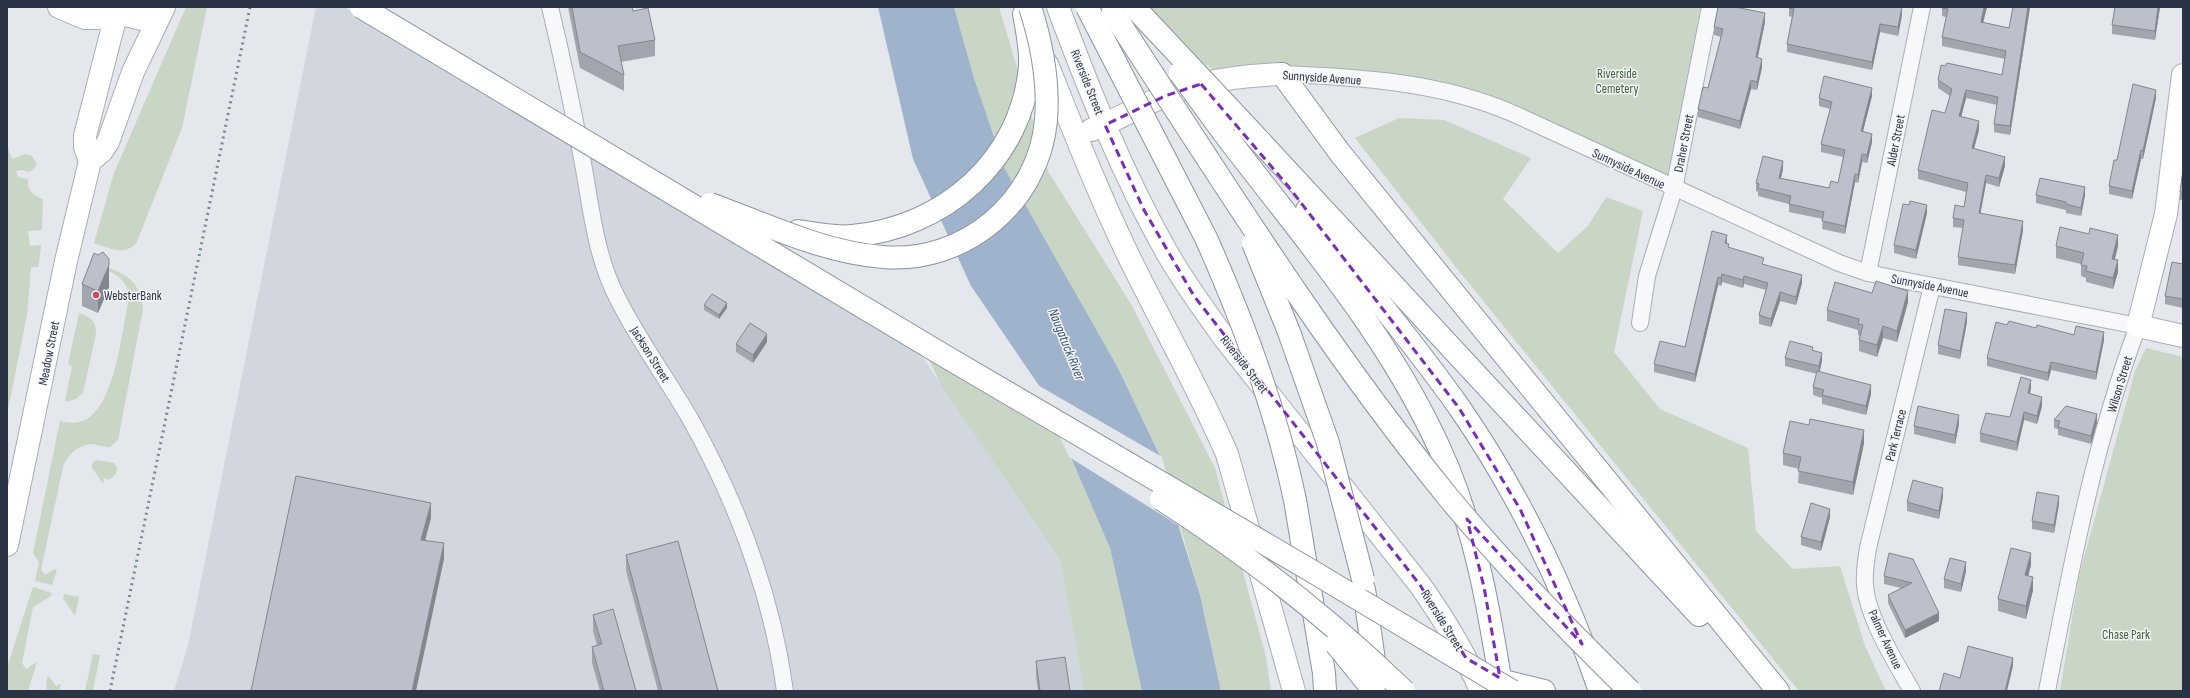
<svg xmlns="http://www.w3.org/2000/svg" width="2190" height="698" font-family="'Sofia Sans Condensed',sans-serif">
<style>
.built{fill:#d2d6de}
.green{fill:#c9d6c5}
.water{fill:#9fb4cc}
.pier{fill:#e4e7ec}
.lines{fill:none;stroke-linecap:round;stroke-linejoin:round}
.street-casing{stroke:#a9aeb7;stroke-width:18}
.secondary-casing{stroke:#a9aeb7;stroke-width:24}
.highway-casing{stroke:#8b94a3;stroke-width:24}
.street{stroke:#f7f8fa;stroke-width:16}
.secondary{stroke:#fff;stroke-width:22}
.highway{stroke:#fff;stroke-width:22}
.rail{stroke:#7d8696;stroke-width:3;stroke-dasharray:2 4;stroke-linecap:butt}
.highway-bridge-casing{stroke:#8b94a3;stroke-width:24;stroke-linecap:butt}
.highway-bridge{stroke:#fff;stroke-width:22}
.wall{fill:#a1a5ae}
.shaded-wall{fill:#83868d}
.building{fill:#bbc0ca;stroke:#83868d}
.marked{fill:none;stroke:#7b2cbf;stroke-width:3;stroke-dasharray:8 5;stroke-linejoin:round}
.poi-dot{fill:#d1495b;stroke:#f4f6f9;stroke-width:1.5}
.labels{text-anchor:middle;stroke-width:3;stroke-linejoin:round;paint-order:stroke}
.park-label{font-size:13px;fill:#3f6138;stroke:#f4f6f9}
.street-label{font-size:13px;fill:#2b3445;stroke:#f4f6f9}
.poi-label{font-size:13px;fill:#2b3445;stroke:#f4f6f9;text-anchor:start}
.water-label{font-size:14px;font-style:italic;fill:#34527a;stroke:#f4f6f9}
</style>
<rect width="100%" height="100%" fill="#e4e7ec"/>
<polygon class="built" points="316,7 344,7 915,346 1060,560 1084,691 174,691 188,645"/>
<g class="green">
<path d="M186,7H207L182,128L136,244C123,256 109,248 94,243L114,173Z"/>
<polygon points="954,7 999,7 1048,171 1131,304 1215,468 1266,657 1271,691 1221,691 1200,595 1160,456 1117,366 1005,169 974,78"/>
<polygon points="1138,7 1705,7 1674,189 1531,122 1389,83 1227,79 1181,48"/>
<polygon points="1399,118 1444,120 1531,158 1503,199 1558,253 1588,226 1606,197 1643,211 1614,352 1660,409 1748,448 1756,531 1793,569 1840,566 1865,646 1886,691 1799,691 1459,271 1355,138"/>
<path d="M7,145L12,159L25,154L32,156L37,165L30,172L22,170L16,171L18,177L28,179C27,190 33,196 43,199L42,230L28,231L30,246L41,245L39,264L38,267H31L27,315L7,415Z"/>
<path d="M93,262C120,272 140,276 143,309L118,440L110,447C104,447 99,445 93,444C79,444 68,454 63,467L41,570L45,575L54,569L57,570L52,585L35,581L39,562L33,553L60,421C70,423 79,424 87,419C116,401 122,329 129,298C128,275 108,271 90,264Z"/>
<path d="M79,313C92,318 96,320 96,334L83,393L76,399L65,402L72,366L68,364Z"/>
<polygon points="917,334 999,399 1067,441 1110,548 1142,691 1084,691 1060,560 941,385"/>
<polygon points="2146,348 2183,357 2183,691 2060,691 2079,576 2135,371"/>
<polygon points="98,460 114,463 117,467 116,474 109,480 104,478 103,484 91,466 94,461"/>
<polygon points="33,587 52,593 51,596 33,607 22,663 26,669 37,662 28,691 7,691 7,667"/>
<polygon points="64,594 79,597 75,616 63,598"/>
<polygon points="93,654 100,655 93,691 85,691"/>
<polygon points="48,675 56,686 61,684 59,691 47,691 46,684"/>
</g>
<polygon class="water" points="878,7 954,7 974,78 1005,169 1117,366 1160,456 1181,534 1200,595 1221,691 1142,691 1110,548 1042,390 971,286 913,159"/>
<polygon class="pier" points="1036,384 1162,457 1181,527 1069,457"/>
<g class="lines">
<g class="street-casing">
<g id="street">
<path d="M550,7C563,61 574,114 584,169C591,209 596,252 613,289C635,336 667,378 692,422C738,505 772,597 785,691"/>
<path d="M1282,74C1360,77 1440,82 1512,113L1839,263L1868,273L1897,279L2138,326C2094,443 2071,568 2047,691"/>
<polyline points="1868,273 1922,7"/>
<polyline points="1640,323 1647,276 1674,189 1710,7"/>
<path d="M1912,691C1896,663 1867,617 1865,585C1864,572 1866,560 1868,548L1932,286"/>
</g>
</g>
<g class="secondary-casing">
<g id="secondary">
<polyline points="59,7 85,18 97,18 116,13 156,22"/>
<path d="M1058,7C1089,90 1122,173 1166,251C1183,281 1204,310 1225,339L1420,585C1444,619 1465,653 1481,691"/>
<path d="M1047,64C1073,129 1099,195 1130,259C1162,324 1198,387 1227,454L1294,691"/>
<polyline points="2183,75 2166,214 2138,326 2183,336"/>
<path d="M1091,130C1126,116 1159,95 1196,85C1224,78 1253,75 1282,74"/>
<polyline points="90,161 85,147 85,136 118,7"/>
<polyline points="7,545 66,261 90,161 102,151 108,142 133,72 164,7"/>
</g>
</g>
<g class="highway-casing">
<g id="highway">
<polyline points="153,7 156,22"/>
<polyline points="1282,74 1340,153 1778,691"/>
<polyline points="1243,123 1699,615"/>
<path d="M1223,132C1304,239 1396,342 1448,468C1477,539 1490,615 1502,691"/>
<path d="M1307,210C1357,276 1411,339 1459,407C1519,494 1566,592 1600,691"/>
<path d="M798,231C816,234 835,238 852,236C944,228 1022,160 1030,66C1031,48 1027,31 1024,14"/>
<polyline points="1295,500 1324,673 1325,691"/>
<polyline points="1364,589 1376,675"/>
<polyline points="1507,682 1544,691"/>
</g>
</g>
<use href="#street" class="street"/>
<use href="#secondary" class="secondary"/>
<use href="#highway" class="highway"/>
<polyline class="rail" points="110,691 250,7"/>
<g class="highway-bridge-casing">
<g id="highway-bridge">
<polyline points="361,7 938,352 1310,570 1512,691"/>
<path d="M1087,7L1206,238C1244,323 1276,409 1295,500"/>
<polyline points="1134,7 1243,123"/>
<path d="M1113,13C1220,177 1324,345 1448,497C1505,566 1567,629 1630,691"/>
<polyline points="1180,73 1223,132"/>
<path d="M710,204C766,224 824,253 883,257C964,264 1039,202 1046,120C1049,82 1042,44 1030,7"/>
<polyline points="1253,243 1289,332 1328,443 1363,579"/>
<path d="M1161,499C1248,555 1330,619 1404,691"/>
<polyline points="1336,644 1374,691"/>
</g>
</g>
<use href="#highway-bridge" class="highway-bridge"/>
</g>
<g class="wall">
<polygon points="568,7 632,7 633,11 655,40 655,56 621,62 624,75 624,91 580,68"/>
<polygon points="1789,7 1902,15 1898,36 1880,32 1872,70 1787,52 1787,44 1792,17 1789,16"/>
<polygon points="1942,7 1987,7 1983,23 2009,28 2013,7 2030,7 2010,135 1994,132 1994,124 1997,105 1966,98 1961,117 1979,130 1974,148 2005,166 1999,187 1986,183 1980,214 2023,230 2015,274 1958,265 1958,257 1963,228 1953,227 1953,218 1964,207 1966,192 1918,179 1918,170 1945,113 1950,96 1938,88 1938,80 2002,75 2005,59 1942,46 1942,37 1946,17 1942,16"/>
<polygon points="2115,7 2160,7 2155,40 2112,34 2112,25"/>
<polygon points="1765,22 1758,57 1762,67 1757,90 1751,89 1740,129 1698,117 1698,109 1708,88 1721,37 1714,35 1714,27"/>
<polygon points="1872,96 1863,131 1872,142 1867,163 1862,162 1858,183 1855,182 1845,234 1822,229 1823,219 1789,212 1789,204 1758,196 1758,192 1756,191 1756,183 1783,169 1781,178 1829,188 1838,183 1843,157 1821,152 1821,144 1830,109 1819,106 1819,98"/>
<polygon points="2156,98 2143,159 2141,159 2132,199 2109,194 2109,186 2117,160"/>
<polygon points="2183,170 2183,200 2180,200 2180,192"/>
<polygon points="2036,195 2085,195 2081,216 2066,213 2066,210 2036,203"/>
<polygon points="1927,213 1916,259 1894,253 1894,245"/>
<polygon points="1727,243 1729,248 1802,283 1796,305 1780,301 1771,327 1759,324 1759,315 1766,290 1744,284 1743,288 1722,282 1721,286 1718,285 1695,382 1654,372 1654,364 1685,347"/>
<polygon points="2056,246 2118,246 2115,259 2118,272 2113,289 2086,282 2086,278 2081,276 2081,264 2056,258"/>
<polygon points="2183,264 2183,308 2165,304 2165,296"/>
<polygon points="82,284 109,287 98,313 82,306"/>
<polygon points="1872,293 1908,302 1897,342 1883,338 1877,357 1859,351 1859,340 1860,336 1858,335 1858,330 1827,321 1827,310"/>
<polygon points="704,305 727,308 719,319 704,310"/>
<polygon points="1967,322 1960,359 1938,354 1938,345"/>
<polygon points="2007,325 2036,328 2104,340 2096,380 2051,370 2048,381 1987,366 1987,358"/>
<polygon points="767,342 753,363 736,352 736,344"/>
<polygon points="1813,350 1822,361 1819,372 1871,394 1866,415 1822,404 1822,398 1813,395 1813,387 1817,374 1785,366 1785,358"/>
<polygon points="2031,388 2030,394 2042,406 2037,424 2024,420 2017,451 1980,442 1980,433 2010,417"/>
<polygon points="2054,420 2097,423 2091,444 2058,435 2058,429 2054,428"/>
<polygon points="1959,424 1955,444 1914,434 1914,426"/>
<polygon points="1864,443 1853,495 1798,483 1799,469 1783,465 1783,453"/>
<polygon points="1943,496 1939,519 1907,511 1907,502"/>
<polygon points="2059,504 2054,533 2032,529 2032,521"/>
<polygon points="1830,517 1821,551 1801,545 1801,537"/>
<polygon points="1889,553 1939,613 1939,621 1905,638 1888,603 1888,595 1901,588 1884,584 1884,576"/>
<polygon points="626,555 718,691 658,691 626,571"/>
<polygon points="2031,565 2028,576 2033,590 2026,619 1998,611 1998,599"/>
<polygon points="1966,571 1961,592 1944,588 1944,579"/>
<polygon points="593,615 636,691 600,691 592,663 592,647 597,645 593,631"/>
<polygon points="1036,661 1070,691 1038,691 1036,677"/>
</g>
<g class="shaded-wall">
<polygon points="1902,7 1902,15 1898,36 1898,27"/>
<polygon points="1984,7 1987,7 1981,31 1981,22"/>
<polygon points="2028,7 2030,7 2010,135 2010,126"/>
<polygon points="2158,7 2160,7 2155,40 2155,31"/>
<polygon points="1765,13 1765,22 1756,65 1756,57"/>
<polygon points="1880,24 1880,32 1872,70 1872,62"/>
<polygon points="1762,59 1762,67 1757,90 1757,82"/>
<polygon points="1751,80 1751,89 1740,129 1740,121"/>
<polygon points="1872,88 1872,96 1861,139 1861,131"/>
<polygon points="1966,90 1966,98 1959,125 1959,116"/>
<polygon points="2156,90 2156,98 2143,159 2143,151"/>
<polygon points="1979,121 1979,130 1972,156 1972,148"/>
<polygon points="1872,134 1872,142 1867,163 1867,155"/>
<polygon points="2141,150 2141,159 2132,199 2132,191"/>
<polygon points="1862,154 1862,162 1858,183 1858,175"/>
<polygon points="2005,157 2005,166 1999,187 1999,178"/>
<polygon points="1783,161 1783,169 1779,186 1779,178"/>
<polygon points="1855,174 1855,182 1845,234 1845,226"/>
<polygon points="1986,175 1986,183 1979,222 1979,213"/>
<polygon points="2085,187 2085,195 2081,216 2081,208"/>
<polygon points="1927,205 1927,213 1916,259 1916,250"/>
<polygon points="2023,221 2023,230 2015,274 2015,265"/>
<polygon points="1727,235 1727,243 1725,251 1725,243"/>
<polygon points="2118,235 2118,246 2112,270 2112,259"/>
<polygon points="2118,260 2118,272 2113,289 2113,278"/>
<polygon points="109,265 109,287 98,313 98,291"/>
<polygon points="1722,274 1722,282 1721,286 1721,278"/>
<polygon points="1802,275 1802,283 1796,305 1796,297"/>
<polygon points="1744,276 1744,284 1743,288 1743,280"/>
<polygon points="1718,277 1718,285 1695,382 1695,374"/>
<polygon points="1908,291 1908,302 1897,342 1897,331"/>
<polygon points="1780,292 1780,301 1771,327 1771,319"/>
<polygon points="727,303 727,308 719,319 719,315"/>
<polygon points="1967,313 1967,322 1960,359 1960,351"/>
<polygon points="1883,326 1883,338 1877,357 1877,345"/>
<polygon points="2104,332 2104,340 2096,380 2096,372"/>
<polygon points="767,334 767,342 753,363 753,355"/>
<polygon points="1822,353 1822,361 1819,375 1819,366"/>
<polygon points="2051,362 2051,370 2048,381 2048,373"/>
<polygon points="2031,380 2031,388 2028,402 2028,393"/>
<polygon points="1871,385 1871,394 1866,415 1866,406"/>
<polygon points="2042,397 2042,406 2037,424 2037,416"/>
<polygon points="2024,412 2024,420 2017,451 2017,442"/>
<polygon points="2097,414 2097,423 2091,444 2091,436"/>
<polygon points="1959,415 1959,424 1955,444 1955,435"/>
<polygon points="1864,430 1864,443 1853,495 1853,482"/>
<polygon points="1943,488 1943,496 1939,519 1939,511"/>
<polygon points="2059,496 2059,504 2054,533 2054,525"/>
<polygon points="431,503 431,518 421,556 421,540"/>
<polygon points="1830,509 1830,517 1821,551 1821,542"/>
<polygon points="444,543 444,559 416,691 412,691"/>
<polygon points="2031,553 2031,565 2025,587 2025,575"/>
<polygon points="1966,562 1966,571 1961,592 1961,584"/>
<polygon points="2033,577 2033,590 2026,619 2026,606"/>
<polygon points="1939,613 1939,621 1905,638 1905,630"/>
<polygon points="2013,658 2013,666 2007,691 2005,691"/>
</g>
<g class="building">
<polygon points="572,7 632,7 633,11 648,8 655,40 618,46 624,75 580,52"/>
<polygon points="1718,7 1735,7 1765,13 1756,57 1762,59 1757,82 1751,80 1740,121 1698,109 1703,87 1708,88 1723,29 1714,27"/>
<polygon points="1789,7 1902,7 1898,27 1880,24 1872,62 1787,44 1794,9 1789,8"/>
<polygon points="1942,7 1984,7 1981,22 2009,28 2013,7 2028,7 2010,126 1994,124 1998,97 1966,90 1959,116 1979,121 1972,148 2005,157 1999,178 1986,175 1979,213 2023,221 2015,265 1958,257 1964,220 1953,218 1955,205 1964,207 1968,183 1918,170 1932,110 1945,113 1952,89 1938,80 1941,65 1945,66 1947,63 2002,75 2006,51 1942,37 1948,9 1942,8"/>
<polygon points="2115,7 2158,7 2155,31 2112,25"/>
<polygon points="1824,76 1872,88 1861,131 1872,134 1867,155 1862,154 1858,175 1855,174 1845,226 1822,221 1824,212 1789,204 1791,196 1758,188 1759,184 1756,183 1763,156 1783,161 1779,178 1829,188 1831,181 1838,183 1845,150 1821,144 1832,102 1819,98"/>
<polygon points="2133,84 2156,90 2143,151 2141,150 2132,191 2109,186 2114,160 2117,160"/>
<polygon points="2183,170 2183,192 2180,192"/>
<polygon points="2040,178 2085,187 2081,208 2066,204 2066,202 2036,195"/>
<polygon points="1910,201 1927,205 1916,250 1894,245 1903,204 1909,205"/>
<polygon points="2060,227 2089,234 2090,228 2118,235 2112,259 2118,260 2113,278 2086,271 2087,266 2081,265 2084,253 2056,246"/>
<polygon points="1712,231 1727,235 1725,243 1729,244 1728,247 1764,258 1762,264 1802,275 1796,297 1780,292 1771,319 1759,315 1768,283 1744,276 1743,280 1722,274 1721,278 1718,277 1695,374 1654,364 1660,341 1685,347"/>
<polygon points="103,252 109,259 109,265 98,291 82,284 94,253 98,255"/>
<polygon points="2172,262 2183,264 2183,299 2165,296"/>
<polygon points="1876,281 1908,291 1897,331 1883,326 1877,345 1859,340 1863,325 1858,324 1859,319 1827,310 1835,282 1872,293"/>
<polygon points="712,294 727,303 719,315 704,305"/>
<polygon points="1945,309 1967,313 1960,351 1938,345"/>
<polygon points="2009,321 2036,328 2037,325 2074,335 2076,326 2104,332 2096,372 2051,362 2048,373 1987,358 1996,322 2007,325"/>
<polygon points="750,323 767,334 753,355 736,344"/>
<polygon points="1790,341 1813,347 1812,350 1822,353 1819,366 1785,358"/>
<polygon points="1817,371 1871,385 1866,406 1822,395 1824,390 1813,387"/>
<polygon points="2021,377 2031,380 2028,393 2042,397 2037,416 2024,412 2017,442 1980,433 1986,413 2010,417"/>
<polygon points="1918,406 1959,415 1955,435 1914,426"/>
<polygon points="2066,406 2097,414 2091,436 2058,427 2060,421 2054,420"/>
<polygon points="1810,419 1864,430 1853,482 1798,471 1801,457 1783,453 1790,421 1809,425"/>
<polygon points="296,476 431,503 421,540 444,543 412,691 251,691"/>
<polygon points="1913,480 1943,488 1939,511 1907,502"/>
<polygon points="2037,492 2059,496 2054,525 2032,521"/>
<polygon points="1811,503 1830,509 1821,542 1801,537"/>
<polygon points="678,541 718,691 662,691 626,555"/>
<polygon points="2011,548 2031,553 2025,575 2033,577 2026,606 1998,599"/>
<polygon points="1889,553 1913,559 1939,613 1905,630 1888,595 1912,583 1884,576"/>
<polygon points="1950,558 1966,562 1961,584 1944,579"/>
<polygon points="613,609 636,691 604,691 592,647 602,644 593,615"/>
<polygon points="1968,646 2013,658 2005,691 1939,691 1944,673 1960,678"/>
<polygon points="1065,657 1070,691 1040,691 1036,661"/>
</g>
<path class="marked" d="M1201,84L1288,186L1459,408L1520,509L1582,644L1467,519L1484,587L1500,678L1466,658L1420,585L1194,296L1144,210L1105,125L1165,96Z"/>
<circle class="poi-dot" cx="96" cy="295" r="4"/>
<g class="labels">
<g class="park-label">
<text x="1617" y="78">Riverside<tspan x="1617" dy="15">Cemetery</tspan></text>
<text x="2126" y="639">Chase Park</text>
</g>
<g class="street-label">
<text transform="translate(1322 77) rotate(4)" y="5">Sunnyside Avenue</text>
<text transform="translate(1088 82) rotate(68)" y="5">Riverside Street</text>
<text transform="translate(1895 140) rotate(-79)" y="5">Alder Street</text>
<text transform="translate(1683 143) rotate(-79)" y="5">Draher Street</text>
<text transform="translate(1629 168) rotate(25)" y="5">Sunnyside Avenue</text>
<text transform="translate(1930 285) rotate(11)" y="5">Sunnyside Avenue</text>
<text transform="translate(48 353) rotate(-79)" y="5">Meadow Street</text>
<text transform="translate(651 354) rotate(58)" y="5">Jackson Street</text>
<text transform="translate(1245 364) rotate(52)" y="5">Riverside Street</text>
<text transform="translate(2119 384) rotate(-73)" y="5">Wilson Street</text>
<text transform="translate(1895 435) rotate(-76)" y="5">Park Terrace</text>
<text transform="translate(1443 620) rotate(58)" y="5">Riverside Street</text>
<text transform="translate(1886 639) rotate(65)" y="5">Palmer Avenue</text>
</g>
<g class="poi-label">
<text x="104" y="300">WebsterBank</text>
</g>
<g class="water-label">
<text transform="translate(1067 344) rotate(68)" y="5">Naugatuck River</text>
</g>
</g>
<rect width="2190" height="698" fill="none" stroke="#2b3445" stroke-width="16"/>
</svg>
